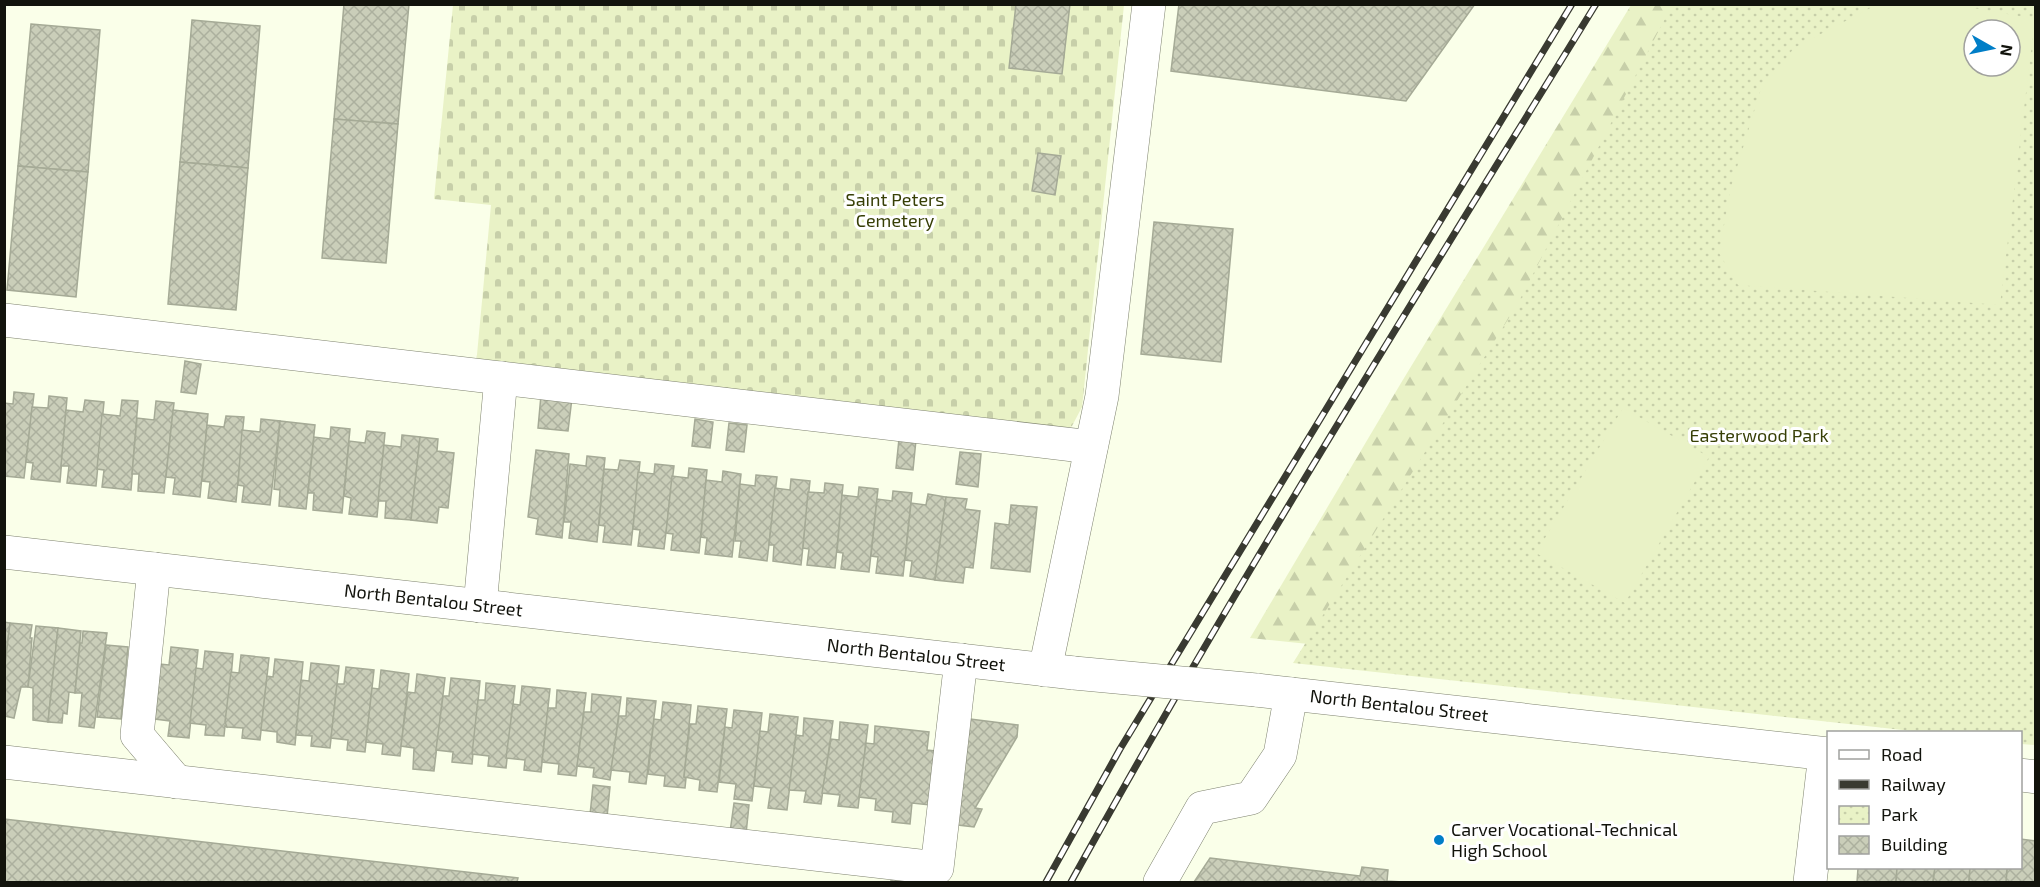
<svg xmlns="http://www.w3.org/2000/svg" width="2040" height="887" font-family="'Exo 2',sans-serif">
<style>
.forest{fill:url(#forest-firs)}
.cemetery{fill:url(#cemetery-stones)}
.park{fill:url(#park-dots);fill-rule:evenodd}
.pitch{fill:#e9f2c6;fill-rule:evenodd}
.building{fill:url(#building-cross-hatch);stroke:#a5aa96;stroke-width:1.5}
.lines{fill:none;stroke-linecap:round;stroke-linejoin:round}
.minor-casing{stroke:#7e826f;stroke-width:34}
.minor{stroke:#fff;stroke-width:33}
.rail-casing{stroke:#393a31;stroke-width:7}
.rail{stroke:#fff;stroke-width:4.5;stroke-dasharray:14;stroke-linecap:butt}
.minor-bridge-casing{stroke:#7e826f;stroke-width:34;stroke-linecap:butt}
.minor-bridge{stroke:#fff;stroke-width:33}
.poi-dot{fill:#007ec7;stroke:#fff;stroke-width:2}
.labels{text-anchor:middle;stroke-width:6;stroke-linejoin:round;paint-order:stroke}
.park-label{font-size:18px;fill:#373f06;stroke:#fff}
.street-label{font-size:18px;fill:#12130c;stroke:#fff}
.poi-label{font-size:18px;fill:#12130c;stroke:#fff;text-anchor:start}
</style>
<defs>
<pattern id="forest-firs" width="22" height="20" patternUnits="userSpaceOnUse" patternTransform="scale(1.5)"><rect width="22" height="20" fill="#e9f2c6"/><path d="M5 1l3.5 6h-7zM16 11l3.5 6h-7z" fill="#c7cfa9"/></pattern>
<pattern id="cemetery-stones" width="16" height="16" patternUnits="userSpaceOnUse" patternTransform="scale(1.5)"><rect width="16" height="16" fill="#e9f2c6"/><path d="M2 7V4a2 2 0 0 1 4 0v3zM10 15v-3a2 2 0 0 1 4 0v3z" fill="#c7cfa9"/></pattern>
<pattern id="park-dots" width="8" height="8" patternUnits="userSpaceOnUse" patternTransform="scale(1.5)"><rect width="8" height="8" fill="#e9f2c6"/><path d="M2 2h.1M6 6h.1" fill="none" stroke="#c7cfa9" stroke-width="1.8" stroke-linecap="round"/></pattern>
<pattern id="building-cross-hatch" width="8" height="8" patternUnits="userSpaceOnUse" patternTransform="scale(1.5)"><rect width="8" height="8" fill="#caceb9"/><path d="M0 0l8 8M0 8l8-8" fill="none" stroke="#acb09e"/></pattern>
</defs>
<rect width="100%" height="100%" fill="#faffe9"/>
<polygon class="forest" points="1631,5 1755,5 1404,654 1250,638 1401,383"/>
<polygon class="cemetery" points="453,5 1124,5 1082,407 1072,426 1057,433 475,376 491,205 434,199"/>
<path class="park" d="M1672,5H2035V745L2021,744L2020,732H1921L1293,663L1517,305ZM1974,30H2010V66H1974Z"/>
<g class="pitch">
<path d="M1878,4L1957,5L2035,19L2000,305L1738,285L1719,253L1731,187L1760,92L1794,48ZM1974,30H2010V66H1974Z"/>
<polygon points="1623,408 1709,457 1625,603 1536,553"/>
</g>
<g class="building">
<polygon points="344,4 409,4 398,124 334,119"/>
<polygon points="1016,4 1070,4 1062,74 1009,68"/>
<polygon points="1179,4 1475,4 1406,101 1171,71"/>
<polygon points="192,20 260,26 248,168 180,162"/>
<polygon points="31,24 100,30 88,172 18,166"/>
<polygon points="334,119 398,124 386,263 322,258"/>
<polygon points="1038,153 1061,156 1055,195 1032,191"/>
<polygon points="180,162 248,168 236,310 168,304"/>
<polygon points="18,166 88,172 76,297 7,290"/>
<polygon points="1154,222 1233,229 1221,362 1141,354"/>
<polygon points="185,361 201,364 196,394 181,392"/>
<polygon points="14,392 34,394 24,478 4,476 4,403 13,404"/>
<polygon points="541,395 572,398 568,431 538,428"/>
<polygon points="49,396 67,398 60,482 31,479 33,463 26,462 32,407 48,408"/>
<polygon points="85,400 104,402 96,486 67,483 69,466 61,466 66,410 83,412"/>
<polygon points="122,400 138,401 131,490 102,487 104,470 97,469 102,414 120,416"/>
<polygon points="156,401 174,403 164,493 138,491 139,474 132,474 137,418 154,420"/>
<polygon points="173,410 208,414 200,497 173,494 175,478 166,477"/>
<polygon points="226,416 244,417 236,502 208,498 210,482 202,481 207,425 224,427"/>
<polygon points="261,419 280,421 270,505 242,502 244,486 238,485 242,430 260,432"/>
<polygon points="695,419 713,422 710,448 692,446"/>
<polygon points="280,421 315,425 306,509 279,506 280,490 274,489"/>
<polygon points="729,423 747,425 744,452 726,450"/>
<polygon points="331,427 350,429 342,513 313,510 314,493 308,493 314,437 330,439"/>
<polygon points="367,431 385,433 377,517 349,514 351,498 344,496 349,441 365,443"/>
<polygon points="402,435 420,437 411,520 385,518 386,501 378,501 384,445 401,447"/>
<polygon points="420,437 438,439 437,451 454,453 448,508 439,507 437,523 411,520"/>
<polygon points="899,439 916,440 913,470 896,468"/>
<polygon points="536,450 569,454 562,538 536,534 538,519 528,517"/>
<polygon points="960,452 981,454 978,487 956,484"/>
<polygon points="587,456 605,458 597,542 569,538 571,522 564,522 570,464 586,466"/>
<polygon points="620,460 640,462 631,545 603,542 605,526 599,525 604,469 618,470"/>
<polygon points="655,464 674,466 664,549 638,546 640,530 633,529 638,472 654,474"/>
<polygon points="689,468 707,470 699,553 671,550 673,534 666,533 672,476 688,478"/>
<polygon points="723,471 741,474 732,557 705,554 707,538 701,537 706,480 722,482"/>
<polygon points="756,475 777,477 767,561 739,557 741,541 735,541 740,484 755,486"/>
<polygon points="791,479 810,481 801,565 773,561 774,545 769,545 775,488 790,490"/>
<polygon points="825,483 843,485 835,568 807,565 809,549 803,548 808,492 824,493"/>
<polygon points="859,487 878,489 869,572 841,569 843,553 837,552 842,495 858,497"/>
<polygon points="893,491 912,493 903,576 876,573 878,557 871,556 877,499 892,501"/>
<polygon points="928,494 946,497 935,580 910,576 912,561 905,560 911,503 926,505"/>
<polygon points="946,497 967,499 965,509 980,511 973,568 965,567 963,583 935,580"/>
<polygon points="1011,505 1037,507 1030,572 991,568 995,523 1009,525"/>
<polygon points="4,622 10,623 4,673"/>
<polygon points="10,623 32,625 30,638 32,638 28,687 21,687 14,718 4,716 4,673"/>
<polygon points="36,626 58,628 48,722 33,720 33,688 28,687"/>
<polygon points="58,628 81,631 75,693 69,692 67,714 63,713 62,723 48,722"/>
<polygon points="83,631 107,633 94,728 79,726 82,693 75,693 80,643 82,643"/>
<polygon points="106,645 128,647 121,719 97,717"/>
<polygon points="171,647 198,650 189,738 168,736 170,721 155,719 160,664 169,665"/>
<polygon points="205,651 233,654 227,727 225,726 224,736 205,735 206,725 190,723 196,668 203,669"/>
<polygon points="241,655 269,658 260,740 242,738 243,728 227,727 225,722 231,672 239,673"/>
<polygon points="275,659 303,662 295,745 277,742 277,732 261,730 267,676 273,677"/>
<polygon points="311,663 339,666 330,748 311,746 312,736 296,735 301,680 309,681"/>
<polygon points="346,667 374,670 365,752 347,750 348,740 331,738 337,684 344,684"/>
<polygon points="381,670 409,674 400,756 382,754 383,744 366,742 372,688 379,689"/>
<polygon points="417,674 445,678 434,771 413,769 414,748 401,746 408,692 415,693"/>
<polygon points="451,678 480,681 472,764 452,762 453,752 436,750 443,696 449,696"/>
<polygon points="486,683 515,686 506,768 488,766 489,756 472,754 478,700 485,700"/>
<polygon points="522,686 550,689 541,772 524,770 525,760 506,758 513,704 520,705"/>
<polygon points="557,690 586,693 576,776 558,774 559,764 542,762 548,708 556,708"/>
<polygon points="592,694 621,697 610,780 593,777 594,768 577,766 584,712 591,712"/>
<polygon points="627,698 656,701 646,784 629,782 630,772 611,770 619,716 626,716"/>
<polygon points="663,702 691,705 684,777 686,778 685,788 664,786 665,776 648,774 654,719 661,720"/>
<polygon points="698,706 727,709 717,792 699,790 700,780 684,777 690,724 696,724"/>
<polygon points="734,710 762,713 752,801 734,799 736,784 719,782 725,727 732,728"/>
<polygon points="770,714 798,717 787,810 768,808 771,788 754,786 760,731 768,732"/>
<polygon points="804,718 833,721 821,804 804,802 806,791 789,790 796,735 803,736"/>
<polygon points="970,719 1018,725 1017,737 975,808 982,809 974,827 958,825"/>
<polygon points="840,722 868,725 858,808 838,806 840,795 822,793 831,739 839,740"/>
<polygon points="875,726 929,732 927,750 935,751 930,805 912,803 910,824 892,822 893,812 875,810 876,799 859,797 866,743 874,744"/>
<polygon points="593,785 610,787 607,817 590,815"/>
<polygon points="734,803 749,805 746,834 730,832"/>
<polygon points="4,819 518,878 517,882 4,882"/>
<polygon points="2020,839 2036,841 2036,882 2006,882 2007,868 2020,868"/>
<polygon points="1210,858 1360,876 1362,867 1388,870 1387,881 1403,882 1194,882"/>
<polygon points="1858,868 1897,868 1896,882 1857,882"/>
<polygon points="1897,868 1935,868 1933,882 1896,882"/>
<polygon points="1935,868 1970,868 1969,882 1933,882"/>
<polygon points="1970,868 2007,868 2006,882 1969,882"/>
<polygon points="891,879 923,882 891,882"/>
</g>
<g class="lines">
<g class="minor-casing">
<g id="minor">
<polyline points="4,320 1091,447"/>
<path id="s1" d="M4,552L1074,673"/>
<polyline points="154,569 137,735 177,782"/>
<polyline points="480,606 501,378"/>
<polyline points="1045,670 1102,396 1149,4"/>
<path id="s2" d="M1256,690L1828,754"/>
<polyline points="4,762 937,868 961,660"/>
<polyline points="2020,775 2036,777"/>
<polyline points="1160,882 1202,808 1251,798 1280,755 1291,694"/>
<polyline points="1810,882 1825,754"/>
</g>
</g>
<use href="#minor" class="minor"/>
<g class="rail-casing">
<g id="rail">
<polyline points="1046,882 1120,749 1572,4"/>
<path d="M1071,882C1235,584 1417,295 1596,4"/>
</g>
</g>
<use href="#rail" class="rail"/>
<g class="minor-bridge-casing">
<polyline id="minor-bridge" points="1074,673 1256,690"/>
</g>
<use href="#minor-bridge" class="minor-bridge"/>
</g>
<circle class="poi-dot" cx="1439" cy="840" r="6"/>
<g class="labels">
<g class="park-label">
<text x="895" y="206">Saint Peters<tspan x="895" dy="21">Cemetery</tspan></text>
<text x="1759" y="442">Easterwood Park</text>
</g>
<g class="street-label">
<text dy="6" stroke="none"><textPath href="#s1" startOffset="432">North Bentalou Street</textPath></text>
<text dy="6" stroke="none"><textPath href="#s1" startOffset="918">North Bentalou Street</textPath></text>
<text dy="6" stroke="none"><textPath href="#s2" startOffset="144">North Bentalou Street</textPath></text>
</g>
<g class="poi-label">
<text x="1451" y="836">Carver Vocational-Technical<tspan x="1451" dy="21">High School</tspan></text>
</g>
</g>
<rect width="2040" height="887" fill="none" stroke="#12130c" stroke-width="12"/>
<rect x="1827" y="731" width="195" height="138" fill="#ffffff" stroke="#a0a19e" stroke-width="1.5"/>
<rect x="1839" y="750" width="30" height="9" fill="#ffffff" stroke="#a0a19e" stroke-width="1.5"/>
<text x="1881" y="761" font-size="18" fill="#12130c">Road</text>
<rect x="1839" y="780" width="30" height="9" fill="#393a31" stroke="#a0a19e" stroke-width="1.5"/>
<text x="1881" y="791" font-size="18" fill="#12130c">Railway</text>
<rect x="1839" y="806" width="30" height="18" fill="url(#park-dots)" stroke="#a0a19e" stroke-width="1.5"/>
<text x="1881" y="821" font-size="18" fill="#12130c">Park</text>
<rect x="1839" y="836" width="30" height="18" fill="url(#building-cross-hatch)" stroke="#a0a19e" stroke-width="1.5"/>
<text x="1881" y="851" font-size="18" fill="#12130c">Building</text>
<g transform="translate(1992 48) rotate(99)"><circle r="28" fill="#ffffff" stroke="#a0a19e" stroke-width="1.5"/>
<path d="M0-4.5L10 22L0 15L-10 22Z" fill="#007ec7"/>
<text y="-9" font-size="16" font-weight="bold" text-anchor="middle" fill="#12130c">N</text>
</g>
</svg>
